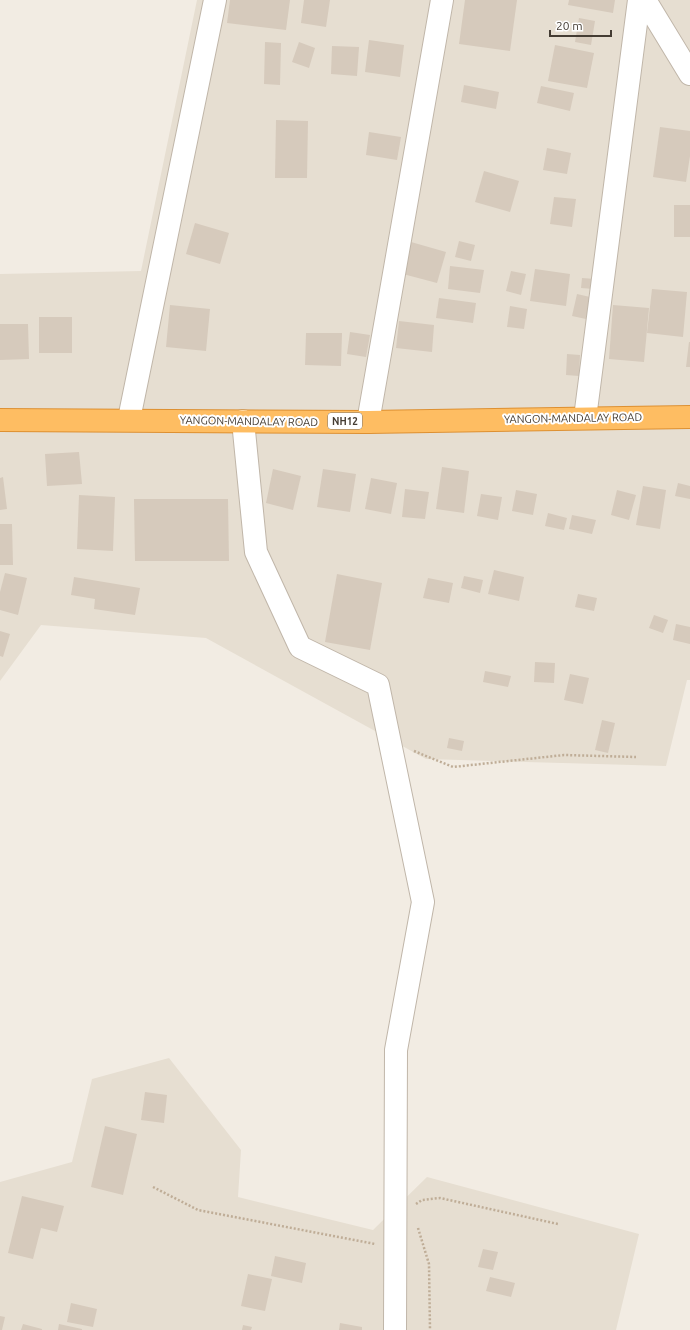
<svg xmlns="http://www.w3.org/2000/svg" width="690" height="1330" font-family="Ubuntu,sans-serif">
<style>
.residential{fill:#e6ded1}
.building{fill:#d6cabc}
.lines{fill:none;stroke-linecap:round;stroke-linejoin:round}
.minor-casing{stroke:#c0b6a9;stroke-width:24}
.highway-casing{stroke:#dd9032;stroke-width:24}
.path{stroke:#bfad97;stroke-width:2.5;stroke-dasharray:2 2;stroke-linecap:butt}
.minor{stroke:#fff;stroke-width:22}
.highway{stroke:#febd62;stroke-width:22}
.labels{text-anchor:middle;stroke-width:4;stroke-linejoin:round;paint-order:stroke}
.shield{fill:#fff;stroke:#7c7670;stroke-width:1}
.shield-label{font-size:10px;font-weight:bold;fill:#443c33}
.street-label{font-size:11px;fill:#443c33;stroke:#fff}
</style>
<rect width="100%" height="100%" fill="#f2ece3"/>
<g class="residential">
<polygon points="197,0 690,0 690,680 687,680 666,766 426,759 206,638 41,625 0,681 0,274 141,271"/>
<polygon points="169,1058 241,1150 238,1197 373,1230 427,1177 639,1234 616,1330 0,1330 0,1182 72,1162 92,1079"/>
</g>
<g class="building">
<polygon points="230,0 290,0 286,30 227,23"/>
<polygon points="304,0 330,0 326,27 301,23"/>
<polygon points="465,0 517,0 510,51 459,44"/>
<polygon points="569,0 615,0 613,13 568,5"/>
<polygon points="579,18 595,21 591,45 575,42"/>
<polygon points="369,40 404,45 400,77 365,72"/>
<polygon points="265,42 281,43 280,85 264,84"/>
<polygon points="299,42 315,48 309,68 292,62"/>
<polygon points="555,45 594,53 587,88 548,81"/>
<polygon points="332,46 359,47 357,76 331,74"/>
<polygon points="464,85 499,92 496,109 461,102"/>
<polygon points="541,86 574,93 570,111 537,103"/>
<polygon points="276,120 308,121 307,178 275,178"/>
<polygon points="660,127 690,131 690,156 686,182 653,177"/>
<polygon points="369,132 401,137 397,160 366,155"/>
<polygon points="547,148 571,153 567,174 543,170"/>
<polygon points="484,171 519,181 510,212 475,202"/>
<polygon points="554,197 576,199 572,227 550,224"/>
<rect x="674" y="205" width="16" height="32"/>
<polygon points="195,223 229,233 220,264 186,254"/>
<polygon points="459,241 475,245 471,261 455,257"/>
<polygon points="411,242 446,252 437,283 403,274"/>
<polygon points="450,266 484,270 480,293 448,289"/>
<polygon points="535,269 570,274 566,306 530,301"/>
<polygon points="511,271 526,274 521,295 506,291"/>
<polygon points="582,278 595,279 594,289 581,288"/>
<polygon points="652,289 687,292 683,337 647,333"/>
<polygon points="577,294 590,297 586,319 572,316"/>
<polygon points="439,298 476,303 473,323 436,318"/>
<polygon points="170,305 210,309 206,351 166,347"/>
<polygon points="613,305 649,308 644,362 609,359"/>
<polygon points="510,306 527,309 524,329 507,327"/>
<rect x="39" y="317" width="33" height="36"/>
<polygon points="399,321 434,325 432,352 396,348"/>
<polygon points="0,324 28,324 29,359 0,360"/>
<polygon points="350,332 370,335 366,357 347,354"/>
<polygon points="306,333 342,333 341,366 305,365"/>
<polygon points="689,342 690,342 690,367 686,367"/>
<polygon points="567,354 580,355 579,376 566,375"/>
<polygon points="79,452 82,484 47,486 45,454"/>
<polygon points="442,467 469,471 464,513 436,509"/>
<polygon points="273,469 301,476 293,510 266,503"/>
<polygon points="323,469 356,474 350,512 317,507"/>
<polygon points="3,477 7,509 0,510 0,478"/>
<polygon points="371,478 397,483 391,514 365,509"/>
<polygon points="678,483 690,486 690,499 675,496"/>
<polygon points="643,486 666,490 660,529 636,525"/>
<polygon points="405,489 429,492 425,519 402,517"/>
<polygon points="516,490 537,494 533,515 512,511"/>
<polygon points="617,490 636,495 629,520 611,515"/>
<polygon points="481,494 502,497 498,520 477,516"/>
<polygon points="79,495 115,497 113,551 77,549"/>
<polygon points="134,499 228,499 229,561 135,561"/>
<polygon points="548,513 567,518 564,530 545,526"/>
<polygon points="572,515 596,520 592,534 569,529"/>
<polygon points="0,524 12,524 13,565 0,565"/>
<polygon points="494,570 524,577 519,601 488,594"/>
<polygon points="5,573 27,578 18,615 0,610 0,592"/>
<polygon points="337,574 382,583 370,650 325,642"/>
<polygon points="464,576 483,580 480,593 461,588"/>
<polygon points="74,577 140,588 135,615 94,609 95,599 71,595"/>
<polygon points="428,578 453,583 449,603 423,598"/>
<polygon points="578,594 597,598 594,611 575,607"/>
<polygon points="654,615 668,620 663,633 649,628"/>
<polygon points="676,624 690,627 690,644 673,640"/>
<polygon points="0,631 10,634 3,657 0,656"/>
<polygon points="535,662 555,663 554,683 534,682"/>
<polygon points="485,671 511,676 508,687 483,682"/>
<polygon points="570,674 589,678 583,704 564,700"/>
<polygon points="602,720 615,723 608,753 595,750"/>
<polygon points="449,738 464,741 462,751 447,748"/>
<polygon points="145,1092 167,1095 164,1123 141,1120"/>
<polygon points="105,1126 137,1134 123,1195 91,1187"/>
<polygon points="22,1196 64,1206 57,1232 41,1228 33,1259 8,1253"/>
<polygon points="483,1249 498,1252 493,1270 478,1267"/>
<polygon points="275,1256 306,1263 302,1283 271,1276"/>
<polygon points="248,1274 272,1279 265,1311 241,1306"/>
<polygon points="490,1277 515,1283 511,1297 486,1291"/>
<polygon points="71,1303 97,1309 93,1327 67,1322"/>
<polygon points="0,1316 5,1317 2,1330 0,1330"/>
<polygon points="340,1323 362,1327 362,1330 339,1330"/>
<polygon points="23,1324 42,1329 42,1330 21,1330"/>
<polygon points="59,1324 82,1329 82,1330 58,1330"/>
<polygon points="243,1325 252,1327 251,1330 242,1330"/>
</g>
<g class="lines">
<g class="minor-casing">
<g id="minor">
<polyline points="645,0 690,74"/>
<polyline points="585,418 639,0"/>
<polyline points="129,419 215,0"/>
<polyline points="243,421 256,552 300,647 378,685 423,902 396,1050 395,1330"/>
<polyline points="368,422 442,0"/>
</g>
</g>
<g class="highway-casing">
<polyline id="highway" points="0,420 368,422 690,417"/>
</g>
<g class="path">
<polyline points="414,751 453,767 564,755 636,757"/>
<polyline points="153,1187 198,1210 375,1244"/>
<polyline points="416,1204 422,1200 440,1198 558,1224"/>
<polyline points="418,1228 429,1264 430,1330"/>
</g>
<use href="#minor" class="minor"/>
<use href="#highway" class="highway"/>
</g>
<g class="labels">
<rect class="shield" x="328" y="413" width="34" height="16" rx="3"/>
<g class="shield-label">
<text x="345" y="425">NH12</text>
</g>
<g class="street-label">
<text transform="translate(573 418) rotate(-1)" y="4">YANGON-MANDALAY ROAD</text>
<text transform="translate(249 421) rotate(1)" y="4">YANGON-MANDALAY ROAD</text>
</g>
</g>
<path d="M550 30v6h61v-6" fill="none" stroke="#443c33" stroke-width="2"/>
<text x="556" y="30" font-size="12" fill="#443c33" stroke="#ffffff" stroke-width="3" paint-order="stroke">20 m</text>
</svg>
